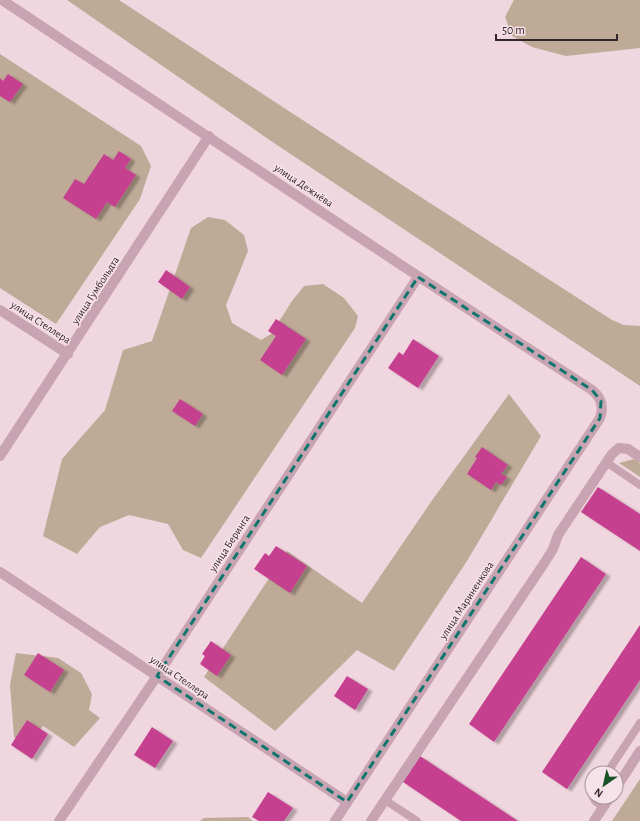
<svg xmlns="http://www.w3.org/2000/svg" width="640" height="821" font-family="'Alegreya Sans',sans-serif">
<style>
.green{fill:#bfaa97}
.building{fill:#c63f90;filter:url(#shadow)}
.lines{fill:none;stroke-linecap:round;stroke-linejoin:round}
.service{stroke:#c8a3b1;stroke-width:8}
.minor{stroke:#c8a3b1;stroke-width:10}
.marked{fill:none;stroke:#0f766e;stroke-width:3;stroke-dasharray:8 5;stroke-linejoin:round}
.labels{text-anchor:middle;stroke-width:3;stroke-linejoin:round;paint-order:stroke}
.street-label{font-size:11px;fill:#33252c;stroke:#f8e2e9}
</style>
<defs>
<filter id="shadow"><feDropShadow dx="4.5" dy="2.5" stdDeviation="1" flood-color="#0004"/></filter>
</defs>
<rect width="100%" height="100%" fill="#f0d6de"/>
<g class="green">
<polygon points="67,0 119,0 416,194 612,320 624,325 640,326 640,386 274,143"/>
<polygon points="514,0 640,0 640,48 566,56 532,47 512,36 505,17"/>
<polygon points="0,54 141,146 151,166 140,199 56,324 0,288"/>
<polygon points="208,217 225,220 244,235 248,251 226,305 232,323 261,340 271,334 292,301 304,286 323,284 344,298 358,316 355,328 201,558 183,550 168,524 129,515 100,527 77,554 43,536 62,459 105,410 123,350 152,341 191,228"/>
<polygon points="509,394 541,436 467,561 394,671 357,650 275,731 204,677 287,551 362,603 433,499"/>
<polygon points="634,459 640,463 640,477 619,463"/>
<polygon points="16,653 58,658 81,673 92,694 89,710 100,718 74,747 43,726 22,750 14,737 10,685"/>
<polygon points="640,779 640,821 612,821"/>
<polygon points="248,817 253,821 200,821 204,818"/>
</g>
<g class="building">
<polygon points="8,74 23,84 10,102 0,96 0,78 3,81"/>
<polygon points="119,151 131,159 125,168 136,175 115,207 107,202 96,219 63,198 75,179 84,184 104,154 113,160"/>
<polygon points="166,270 190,287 182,299 158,282"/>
<polygon points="276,319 306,339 282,375 260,360 276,336 268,331"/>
<polygon points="413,339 439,356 418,388 388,368 399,352 403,355"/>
<polygon points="180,399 203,414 195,426 172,411"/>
<polygon points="482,447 508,465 501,474 507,477 501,485 496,482 491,490 467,474 477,458 475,457"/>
<polygon points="598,487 640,514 640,551 581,512"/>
<polygon points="276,546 307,566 290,593 254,569 265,553 269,556"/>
<polygon points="581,557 606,574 494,742 469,724"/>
<polygon points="640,625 640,680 567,789 542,772"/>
<polygon points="211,641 231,655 217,676 200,664 205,656 202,654"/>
<polygon points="38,653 64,670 50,692 24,675"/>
<polygon points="347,676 368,689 355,710 334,696"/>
<polygon points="27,720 48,734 32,759 11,745"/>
<polygon points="152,727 173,741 155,768 134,755"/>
<polygon points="420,756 518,821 461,821 403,782"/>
<polygon points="268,792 293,808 284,821 259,821 252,817"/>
</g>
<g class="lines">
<g class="service">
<polyline points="606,462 640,485"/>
<polyline points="607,773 640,723"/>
<polyline points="593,797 595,801 603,807"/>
<polyline points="385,800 417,821"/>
</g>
<g class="minor">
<path d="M2,0C199,130 394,262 592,390C602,398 604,407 600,418L335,821"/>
<polyline points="0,310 68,354"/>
<polyline points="0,456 209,136"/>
<polyline points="0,572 347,802"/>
<polyline points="616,788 640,751"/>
<polyline points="59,821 157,676 418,277"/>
<polyline points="371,821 545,562 553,549 558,535 612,454 619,448 628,449 640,457"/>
<polyline points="594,821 610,797"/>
</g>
</g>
<path class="marked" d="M418,277L592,390L601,401L600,418L347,802L157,676Z"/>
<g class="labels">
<g class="street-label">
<text transform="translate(304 185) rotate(34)" y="4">улица Дежнёва</text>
<text transform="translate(95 290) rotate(-57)" y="4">улица Гумбольдта</text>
<text transform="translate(41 322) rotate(33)" y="4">улица Стеллера</text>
<text transform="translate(229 543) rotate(-57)" y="4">улица Беринга</text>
<text transform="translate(466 600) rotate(-57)" y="4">улица Мариненкова</text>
<text transform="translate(180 677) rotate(34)" y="4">улица Стеллера</text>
</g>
</g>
<g transform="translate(604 785) rotate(214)"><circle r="19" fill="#f8e2e9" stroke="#a9969d"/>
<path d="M0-3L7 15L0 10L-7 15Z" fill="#1b5328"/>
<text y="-6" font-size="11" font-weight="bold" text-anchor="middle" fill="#33252c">N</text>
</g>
<path d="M496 34v6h121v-6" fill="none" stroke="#33252c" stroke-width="2"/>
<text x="502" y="34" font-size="12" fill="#33252c" stroke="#f8e2e9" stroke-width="3" paint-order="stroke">50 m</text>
</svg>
